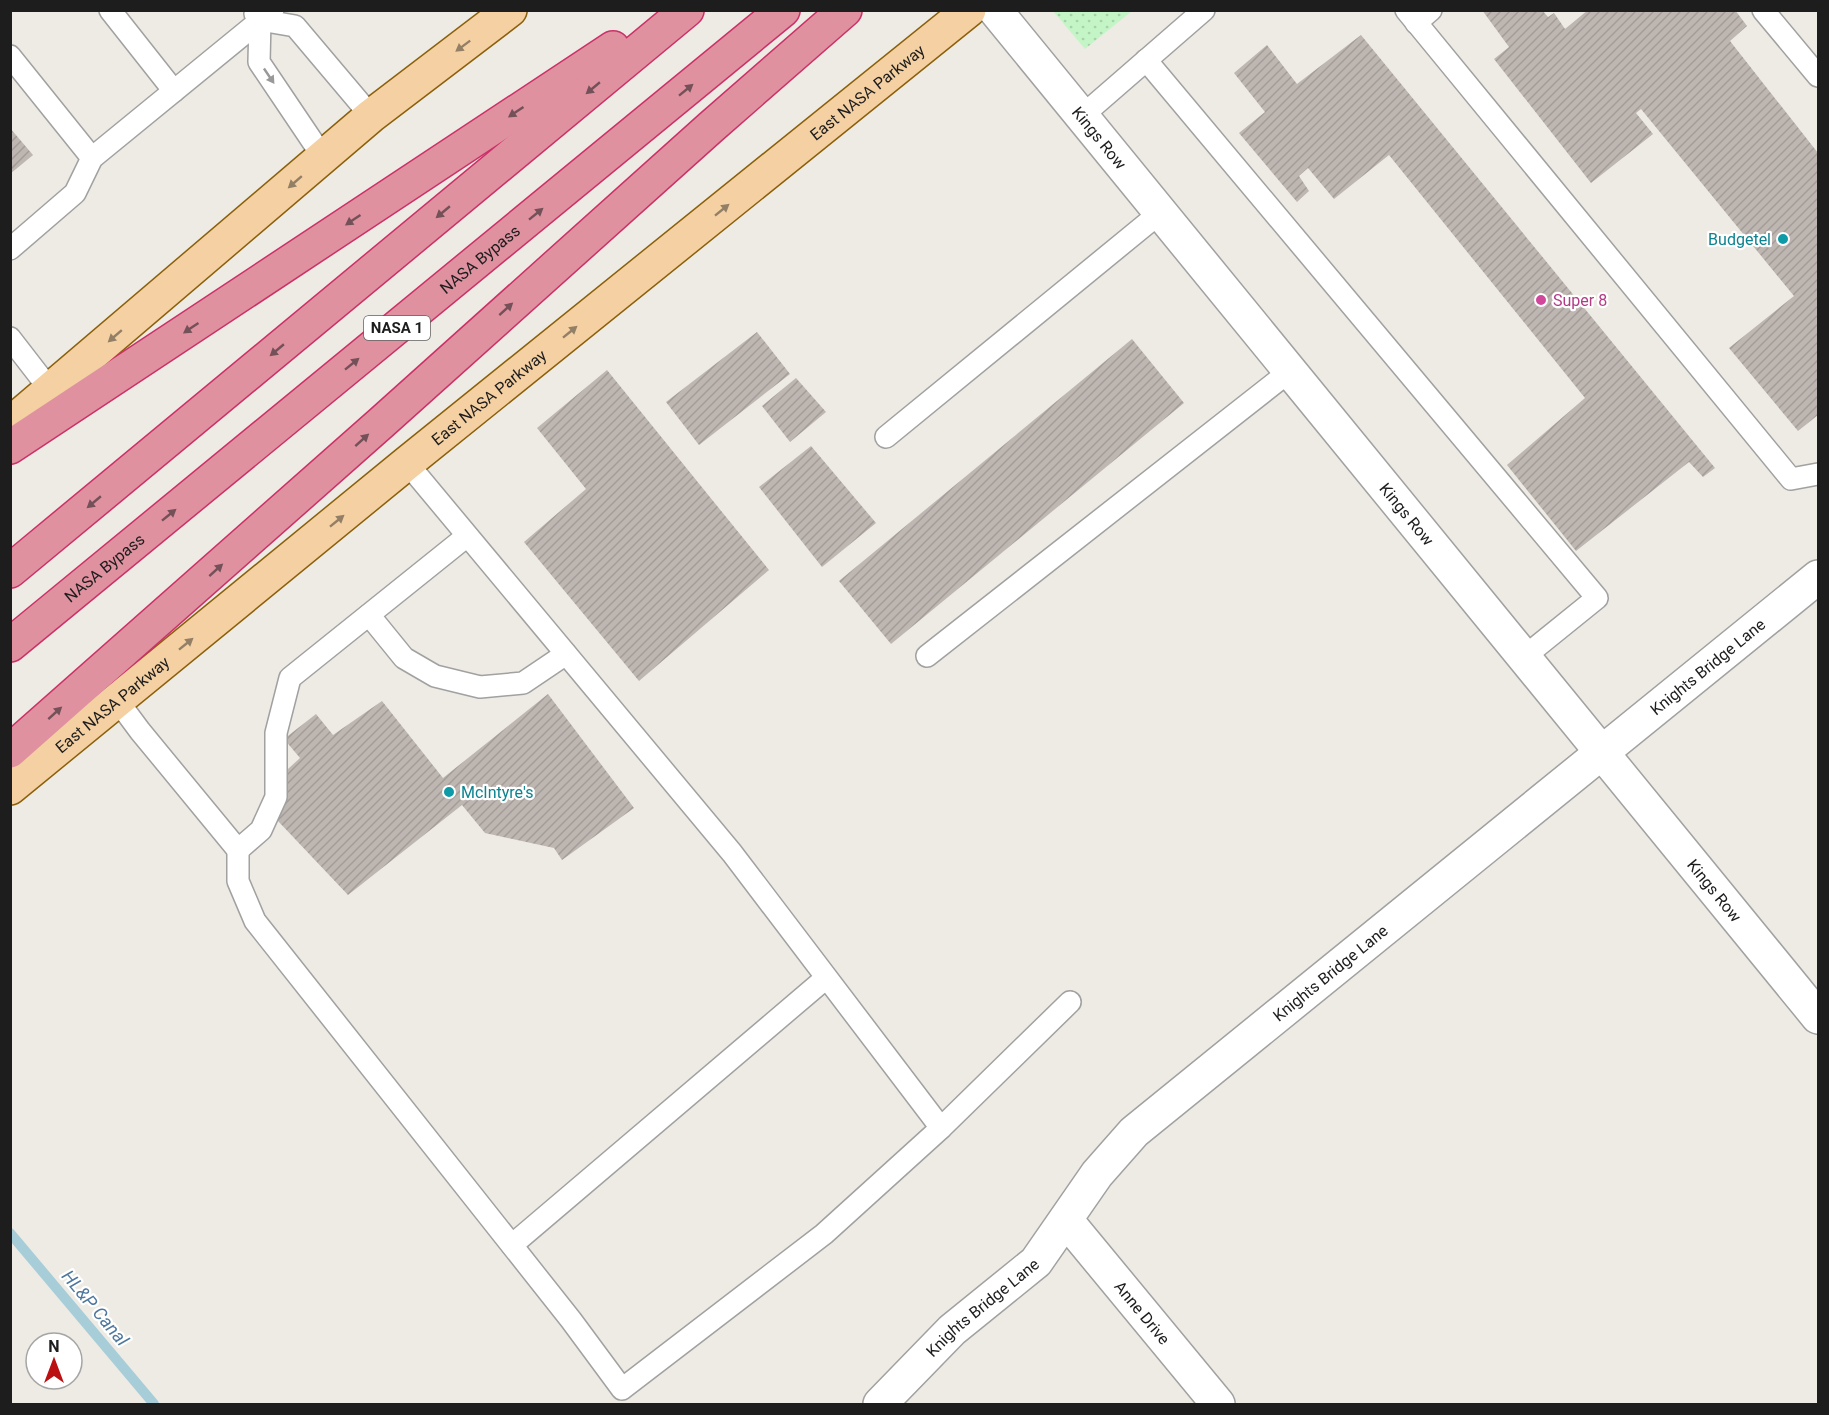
<svg xmlns="http://www.w3.org/2000/svg" width="1829" height="1415" font-family="Roboto,sans-serif">
<style>
.park{fill:url(#park-dots)}
.lines{fill:none;stroke-linecap:round;stroke-linejoin:round}
.stream{stroke:#a7ced8;stroke-width:10}
.building{fill:url(#building-hatch)}
.lane-casing{stroke:#a1a1a1;stroke-width:24}
.street-casing{stroke:#a1a1a1;stroke-width:36}
.primary-casing{stroke:#8b600b;stroke-width:36}
.highway-casing{stroke:#cb3168;stroke-width:36}
.lane{stroke:#fff;stroke-width:21}
.street{stroke:#fff;stroke-width:33}
.primary{stroke:#f4d0a2;stroke-width:33}
.highway{stroke:#df91a0;stroke-width:33}
.oneway{fill:#937f66}
.oneway2{fill:#999}
.oneway3{fill:#745158}
.culture-dot{fill:#0f9aa8;stroke:#fff;stroke-width:2}
.hotel-dot{fill:#d1479c;stroke:#fff;stroke-width:2}
.labels{text-anchor:middle;stroke-width:4.5;stroke-linejoin:round;paint-order:stroke}
.shield{fill:#fff;stroke:#616161;stroke-width:1.5}
.shield-label{font-size:15px;font-weight:bold;fill:#1d1d1d}
.street-label{font-size:16px;fill:#1d1d1d;stroke:#fff}
.culture-label{font-size:16px;fill:#0d838f;stroke:#fff;text-anchor:end}
.hotel-label{font-size:16px;fill:#b23c85;stroke:#fff;text-anchor:start}
.water-label{font-size:18px;font-style:italic;fill:#4e779e;stroke:#fff}
</style>
<defs>
<pattern id="park-dots" width="8" height="8" patternUnits="userSpaceOnUse" patternTransform="scale(1.5)"><rect width="8" height="8" fill="#c4f5c7"/><path d="M2 2h.1M6 6h.1" fill="none" stroke="#a8d2aa" stroke-width="1.8" stroke-linecap="round"/></pattern>
<pattern id="building-hatch" width="6" height="6" patternUnits="userSpaceOnUse" patternTransform="scale(1.5)"><rect width="6" height="6" fill="#beb6b1"/><path d="M-1 1l2-2M0 6l6-6M5 7l2-2" fill="none" stroke="#a39c98"/></pattern>
</defs>
<rect width="100%" height="100%" fill="#eeeae4"/>
<polygon class="park" points="1053,11 1132,11 1085,49"/>
<g class="lines">
<polyline class="stream" points="10,1233 154,1404"/>
</g>
<g class="building">
<polygon points="1482,10 1542,10 1548,17 1554,13 1565,29 1588,10 1735,10 1747,26 1730,41 1818,153 1818,415 1798,431 1729,348 1794,296 1641,109 1636,113 1653,134 1591,183 1494,59 1509,47"/>
<polygon points="1361,35 1715,468 1703,477 1689,462 1576,551 1507,465 1585,398 1389,155 1334,199 1308,168 1299,176 1309,191 1297,202 1239,133 1265,112 1234,73 1267,45 1297,84"/>
<polygon points="10,128 33,155 10,174"/>
<polygon points="757,332 790,374 699,445 666,402"/>
<polygon points="1132,339 1184,403 891,644 839,581"/>
<polygon points="607,370 769,570 639,681 524,542 586,489 537,428"/>
<polygon points="796,378 826,412 790,442 762,406"/>
<polygon points="811,446 876,523 822,567 759,487"/>
<polygon points="548,694 634,808 562,860 554,848 485,833 462,805 348,895 278,821 276,780 300,758 284,739 316,714 333,735 382,701 443,778"/>
</g>
<g class="lines">
<g class="lane-casing">
<g id="lane">
<polyline points="110,10 174,91"/>
<polyline points="1406,10 1791,479 1818,474"/>
<polyline points="1763,10 1818,76"/>
<polyline points="255,14 260,20 259,62 323,157"/>
<polyline points="260,20 295,26 371,116"/>
<polyline points="1416,23 1431,10"/>
<polyline points="10,56 92,158"/>
<polyline points="1146,60 1597,598 1524,657"/>
<polyline points="1082,116 1204,10"/>
<polyline points="10,249 75,193 92,158 273,10"/>
<polyline points="10,338 51,391"/>
<polyline points="886,437 1161,212"/>
<polyline points="369,615 404,658 435,676 480,687 523,683 566,654"/>
<polyline points="927,656 1290,371"/>
<polyline points="117,700 140,731 238,850 261,830 276,797 276,733 290,678 467,536"/>
<polyline points="238,850 238,881 255,921 571,1320 622,1389 824,1234 941,1128 732,853 407,463"/>
<polyline points="941,1128 1070,1002"/>
<polyline points="512,1245 826,978"/>
</g>
</g>
<g class="street-casing">
<g id="street">
<path id="s1" d="M995,10L1818,1017"/>
<path id="s2" d="M1066,1220L1218,1404"/>
<path id="s3" d="M880,1404L952,1330L1036,1262L1097,1174L1134,1132L1818,577"/>
</g>
</g>
<g class="primary-casing">
<g id="primary">
<polyline points="10,424 371,116 510,10"/>
<path id="s4" d="M10,788L407,463L969,10"/>
</g>
</g>
<g class="highway-casing">
<g id="highway">
<polyline points="10,447 613,48"/>
<polyline points="10,571 687,10"/>
<path id="s5" d="M10,645L783,10"/>
<polyline points="10,751 381,423 711,127 845,10"/>
</g>
</g>
<use href="#lane" class="lane"/>
<use href="#street" class="street"/>
<use href="#primary" class="primary"/>
<use href="#highway" class="highway"/>
</g>
<defs><path id="oneway-solid" d="M-6-.8H1V-3.2L6.5 0L1 3.2V.8H-6Z" transform="scale(1.5)"/></defs>
<g class="oneway">
<use href="#oneway-solid" transform="translate(463 46) rotate(143)"/>
<use href="#oneway-solid" transform="translate(295 182) rotate(139)"/>
<use href="#oneway-solid" transform="translate(722 210) rotate(-39)"/>
<use href="#oneway-solid" transform="translate(570 332) rotate(-39)"/>
<use href="#oneway-solid" transform="translate(115 336) rotate(139)"/>
<use href="#oneway-solid" transform="translate(337 521) rotate(-39)"/>
<use href="#oneway-solid" transform="translate(186 644) rotate(-39)"/>
</g>
<use class="oneway2" href="#oneway-solid" transform="translate(269 76) rotate(56)"/>
<g class="oneway3">
<use href="#oneway-solid" transform="translate(593 88) rotate(140)"/>
<use href="#oneway-solid" transform="translate(686 90) rotate(-39)"/>
<use href="#oneway-solid" transform="translate(516 112) rotate(146)"/>
<use href="#oneway-solid" transform="translate(443 212) rotate(140)"/>
<use href="#oneway-solid" transform="translate(536 214) rotate(-39)"/>
<use href="#oneway-solid" transform="translate(353 220) rotate(146)"/>
<use href="#oneway-solid" transform="translate(506 309) rotate(-42)"/>
<use href="#oneway-solid" transform="translate(191 328) rotate(146)"/>
<use href="#oneway-solid" transform="translate(277 350) rotate(140)"/>
<use href="#oneway-solid" transform="translate(352 364) rotate(-39)"/>
<use href="#oneway-solid" transform="translate(362 440) rotate(-42)"/>
<use href="#oneway-solid" transform="translate(94 502) rotate(140)"/>
<use href="#oneway-solid" transform="translate(169 515) rotate(-39)"/>
<use href="#oneway-solid" transform="translate(216 570) rotate(-42)"/>
<use href="#oneway-solid" transform="translate(55 713) rotate(-42)"/>
</g>
<g class="culture-dot">
<circle cx="1783" cy="239" r="6"/>
<circle cx="449" cy="792" r="6"/>
</g>
<circle class="hotel-dot" cx="1541" cy="300" r="6"/>
<g class="labels">
<rect class="shield" x="364" y="316" width="66" height="24" rx="4.5"/>
<g class="shield-label">
<text x="397" y="333">NASA 1</text>
</g>
<g class="street-label">
<text dy="6" stroke="none"><textPath href="#s4" startOffset="1104">East NASA Parkway</textPath></text>
<text dy="6" stroke="none"><textPath href="#s1" startOffset="165">Kings Row</textPath></text>
<text dy="6" stroke="none"><textPath href="#s5" startOffset="608">NASA Bypass</textPath></text>
<text dy="6" stroke="none"><textPath href="#s4" startOffset="618">East NASA Parkway</textPath></text>
<text dy="6" stroke="none"><textPath href="#s1" startOffset="651">Kings Row</textPath></text>
<text dy="6" stroke="none"><textPath href="#s5" startOffset="122">NASA Bypass</textPath></text>
<text dy="6" stroke="none"><textPath href="#s3" startOffset="1113">Knights Bridge Lane</textPath></text>
<text dy="6" stroke="none"><textPath href="#s4" startOffset="132">East NASA Parkway</textPath></text>
<text dy="6" stroke="none"><textPath href="#s1" startOffset="1137">Kings Row</textPath></text>
<text dy="6" stroke="none"><textPath href="#s3" startOffset="627">Knights Bridge Lane</textPath></text>
<text dy="6" stroke="none"><textPath href="#s3" startOffset="141">Knights Bridge Lane</textPath></text>
<text dy="6" stroke="none"><textPath href="#s2" startOffset="120">Anne Drive</textPath></text>
</g>
<g class="culture-label">
<text x="1771" y="245">Budgetel</text>
<text x="461" y="798" text-anchor="start">McIntyre's</text>
</g>
<g class="hotel-label">
<text x="1553" y="306">Super 8</text>
</g>
<g class="water-label">
<text transform="translate(95 1308) rotate(50)" y="6">HL&amp;P Canal</text>
</g>
</g>
<rect width="1829" height="1415" fill="none" stroke="#1d1d1d" stroke-width="24"/>
<g transform="translate(54 1361)"><circle r="28" fill="#ffffff" stroke="#a5a5a5" stroke-width="1.5"/>
<path d="M0-4.5L10 22L0 15L-10 22Z" fill="#bb0f11"/>
<text y="-9" font-size="16" font-weight="bold" text-anchor="middle" fill="#1d1d1d">N</text>
</g>
</svg>
